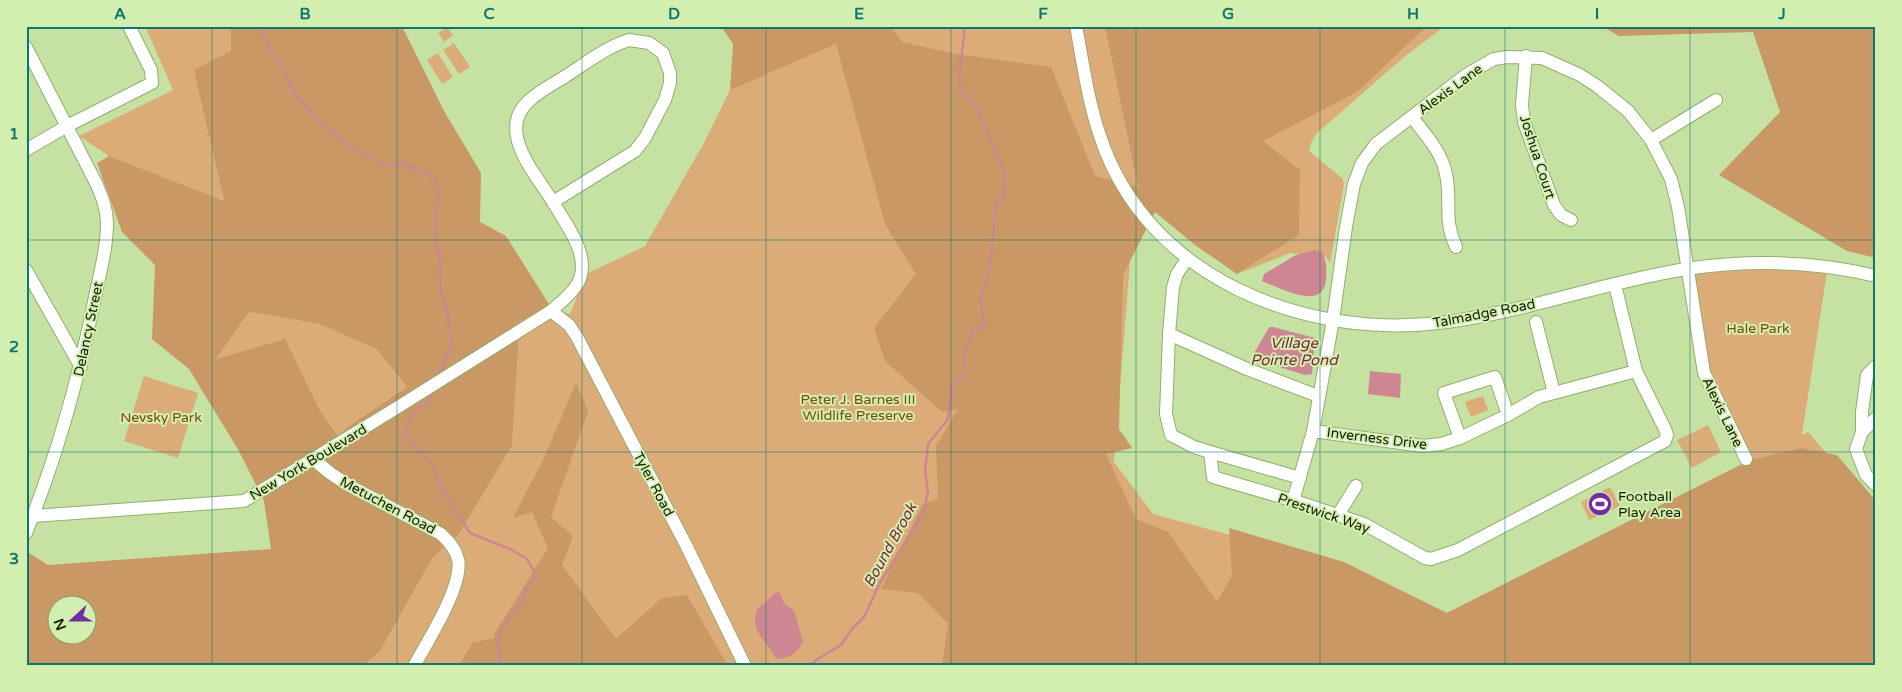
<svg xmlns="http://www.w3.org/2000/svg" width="1902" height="692" font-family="'Varela Round',sans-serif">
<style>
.green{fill:#dcac78}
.forest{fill:#c99864;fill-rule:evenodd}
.water{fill:#ce8693}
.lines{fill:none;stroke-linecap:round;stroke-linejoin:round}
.stream{stroke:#ce8693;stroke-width:2.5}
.minor-casing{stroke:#93ad71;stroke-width:14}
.minor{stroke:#fff;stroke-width:12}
.grid{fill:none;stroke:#0f766e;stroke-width:1;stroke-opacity:0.55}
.labels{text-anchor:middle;stroke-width:4;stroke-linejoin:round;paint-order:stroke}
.street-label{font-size:14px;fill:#151e06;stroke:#d3efb0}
.park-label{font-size:14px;fill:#7a4b0a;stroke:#d3efb0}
.poi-label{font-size:14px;fill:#151e06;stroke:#d3efb0;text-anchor:start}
.water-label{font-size:15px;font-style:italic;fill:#7c253d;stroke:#d3efb0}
.neatline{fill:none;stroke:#0f766e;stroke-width:2}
.grid-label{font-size:16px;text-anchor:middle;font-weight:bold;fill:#0f766e}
</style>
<rect width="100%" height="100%" fill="#c6e2a3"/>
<g class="green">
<polygon points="145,26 231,26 232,51 195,70 224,202 109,156 79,136 173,90"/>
<polygon points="767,26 1445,26 1404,57 1316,134 1311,143 1309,151 1343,179 1344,185 1330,263 1326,257 1290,253 1237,274 1274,251 1136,187 1114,462 1153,514 1344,566 1443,615 1750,461 1708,384 1687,269 1754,266 1827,272 1802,435 1808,432 1876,510 1876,666 365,666 380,651 433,557 459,534 512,446 520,321 552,309 570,314 586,274 645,246 704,143 730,90 736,87"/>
<polygon points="447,27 453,35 444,42 438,33"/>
<polygon points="454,43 470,67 459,74 443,50"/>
<polygon points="438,53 453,77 442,84 427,60"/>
<polygon points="249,312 319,324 378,349 408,387 346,428 338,436 319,409 216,359"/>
<polygon points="144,376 198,393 178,458 124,441"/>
<polygon points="1483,396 1488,410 1471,417 1465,402"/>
<polygon points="1708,425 1721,452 1692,468 1677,440"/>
<polygon points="1610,487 1620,506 1589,520 1581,502"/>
</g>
<g class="forest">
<path d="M231,26H402L444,111L481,173L480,222L506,236L552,309L520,321L512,446L459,534L433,557L380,651L364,666H26V551L48,565L271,549L264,501L239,451L189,369L152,339L155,265L122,232L97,163L109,156L224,201L194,70L231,51ZM249,312L319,324L377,349L407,387L346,428L338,436L319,409L285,339L216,359ZM58,604H88V634H58Z"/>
<polygon points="721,26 890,26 902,42 956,54 1051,67 1095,176 1138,187 1105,26 1427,26 1357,92 1263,141 1300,170 1299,235 1237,274 1195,245 1155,212 1123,275 1119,429 1132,448 1106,454 1136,519 1168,532 1217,602 1232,576 1229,528 1344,562 1447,613 1748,461 1800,448 1837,455 1876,501 1876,666 942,666 948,624 918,593 881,589 923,504 938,499 936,446 958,409 942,412 885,361 874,328 916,274 885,224 836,44 730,90 733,44"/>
<polygon points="1602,26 1876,26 1876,258 1847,251 1719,175 1780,112 1753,32 1619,36"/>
<polygon points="576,383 588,411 551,517 573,536 562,565 616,639 662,598 687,595 728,666 459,666 472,643 494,638 494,634 548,548 532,512 513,518 544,458"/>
</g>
<g class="water">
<path d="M1315,250L1322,252C1326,260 1327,269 1326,278C1325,313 1280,288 1262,281L1264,274L1296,255Z"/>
<polygon points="1270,327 1273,327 1315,338 1312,374 1305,375 1276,366 1262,365 1253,359 1254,353 1268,329"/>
<polygon points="1370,371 1401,374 1400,398 1368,394"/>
<path d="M779,591L784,603L794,611L803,641C797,654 790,658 776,659C769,642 747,630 758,609C760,605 764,604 767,601C771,597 773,594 779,591Z"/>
</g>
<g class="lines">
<g class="stream">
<polyline points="261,26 268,46 285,71 293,92 324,126 352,147 385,165 401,163 425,172 436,180 439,196 435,216 435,239 440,259 441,295 447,310 452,343 439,376"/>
<polyline points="433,390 430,399 412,414 404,434 432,464 441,488 470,533 512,550 527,559 536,575 515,611 502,627 497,643 502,666"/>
<polyline points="810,666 816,660 841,645 852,629 864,617 880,583 924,512 928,491 925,471 928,444 948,419 952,387 966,372 964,355 973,330 984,326 981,299 990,268 995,213 997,203 1003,198 1005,181 1004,171 983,122 977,109 961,90 959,78 965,26"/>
</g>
<g class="minor-casing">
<g id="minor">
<path d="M1076,26C1083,63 1088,101 1100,136C1147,279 1307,341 1447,322C1528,311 1605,282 1686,269C1748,260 1814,261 1876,276"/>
<path d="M629,40L649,43L663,53L670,73V83L665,100L645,138L635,151L553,202C535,173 494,129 531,99C541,90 555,83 566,76C586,63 606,47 629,40Z"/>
<path d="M26,47L96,183C102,197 107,208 107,223C107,250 99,276 94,302C78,381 56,459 26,533"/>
<polyline points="1526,56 1522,105 1524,122 1554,205 1561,215 1571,220"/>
<path d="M1412,117C1424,133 1440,150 1445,170C1453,198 1442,217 1456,247"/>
<polyline points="1651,140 1716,100"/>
<polyline points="26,150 67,126 152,83 151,70 129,26"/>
<polyline points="1187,259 1177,274 1173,287 1169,334 1166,414 1171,435 1194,447 1210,452 1213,477 1298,502 1364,524 1425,558 1431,559 1458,550 1665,441 1667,435 1665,429 1636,371 1615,285"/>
<polyline points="26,270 81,367"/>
<polyline points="551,311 569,325 577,337 686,545 745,666"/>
<polyline points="1536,322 1554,393"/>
<polyline points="1169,334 1247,369 1318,396"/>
<polyline points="1876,366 1867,375 1862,412 1862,432 1856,449 1866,475 1876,485"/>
<polyline points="1313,431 1423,446 1441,444 1460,438 1508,415 1539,397 1636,371"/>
<polyline points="1862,432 1876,418"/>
<polyline points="1460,438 1444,393 1495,377 1508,415"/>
<polyline points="1210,452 1300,478"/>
<path d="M313,459L330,473L348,485L441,534C449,542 455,548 458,559C464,585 427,642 414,666"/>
<polyline points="1293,501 1313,431 1333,320 1346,227 1354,184 1362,163 1376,144 1466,75 1494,59 1507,57 1542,58 1580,75 1597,86 1628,111 1651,140 1671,179 1678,207 1704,373 1746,459"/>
<polyline points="1338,515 1356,486"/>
<path d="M33,516L244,501L390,412L551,311C560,303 572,294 578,283C592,256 566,225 553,202"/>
</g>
</g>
<use href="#minor" class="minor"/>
</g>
<path class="grid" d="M212,26V666M397,26V666M582,26V666M766,26V666M951,26V666M1136,26V666M1320,26V666M1505,26V666M1690,26V666M26,240H1876M26,452H1876"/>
<defs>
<g id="stadium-disc" transform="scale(1.25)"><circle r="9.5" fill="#722ea2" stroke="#d3efb0"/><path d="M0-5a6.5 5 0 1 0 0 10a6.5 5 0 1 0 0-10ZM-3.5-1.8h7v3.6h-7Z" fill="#fff"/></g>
</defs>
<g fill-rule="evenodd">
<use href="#stadium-disc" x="1600" y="504"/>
</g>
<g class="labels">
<g class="street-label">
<text transform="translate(1450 89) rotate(-36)" y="5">Alexis Lane</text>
<text transform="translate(1538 157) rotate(72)" y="5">Joshua Court</text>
<text transform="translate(1484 313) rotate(-11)" y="5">Talmadge Road</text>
<text transform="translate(88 329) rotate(-78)" y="5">Delancy Street</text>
<text transform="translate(1723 412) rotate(64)" y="5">Alexis Lane</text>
<text transform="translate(1377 438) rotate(7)" y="5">Inverness Drive</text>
<text transform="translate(308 462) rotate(-31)" y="5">New York Boulevard</text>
<text transform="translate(654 484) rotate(62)" y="5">Tyler Road</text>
<text transform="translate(388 505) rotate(28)" y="5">Metuchen Road</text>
<text transform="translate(1324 513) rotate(19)" y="5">Prestwick Way</text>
</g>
<g class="park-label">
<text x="1758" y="333">Hale Park</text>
<text x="858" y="404">Peter J. Barnes III<tspan x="858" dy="16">Wildlife Preserve</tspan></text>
<text x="161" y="422">Nevsky Park</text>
</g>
<g class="poi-label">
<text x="1618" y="501">Football<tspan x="1618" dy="16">Play Area</tspan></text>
</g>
<g class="water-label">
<text x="1294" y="348">Village<tspan x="1294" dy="17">Pointe Pond</tspan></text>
<text transform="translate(890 545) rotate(-61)" y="5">Bound Brook</text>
</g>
</g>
<rect width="1902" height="692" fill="none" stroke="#d3efb0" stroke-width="55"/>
<g transform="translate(72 620) rotate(249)"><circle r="24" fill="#d3efb0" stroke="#879b6c"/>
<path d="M0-4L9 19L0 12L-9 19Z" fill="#722ea2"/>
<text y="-8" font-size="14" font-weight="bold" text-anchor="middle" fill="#151e06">N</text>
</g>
<rect x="28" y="28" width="1846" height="636" class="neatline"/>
<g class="grid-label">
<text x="120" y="19">A</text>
<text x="305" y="19">B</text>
<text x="489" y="19">C</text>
<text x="674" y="19">D</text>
<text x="859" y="19">E</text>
<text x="1043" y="19">F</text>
<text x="1228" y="19">G</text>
<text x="1413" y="19">H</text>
<text x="1597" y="19">I</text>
<text x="1782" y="19">J</text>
<text x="14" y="139">1</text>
<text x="14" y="352">2</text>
<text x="14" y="564">3</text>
</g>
</svg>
